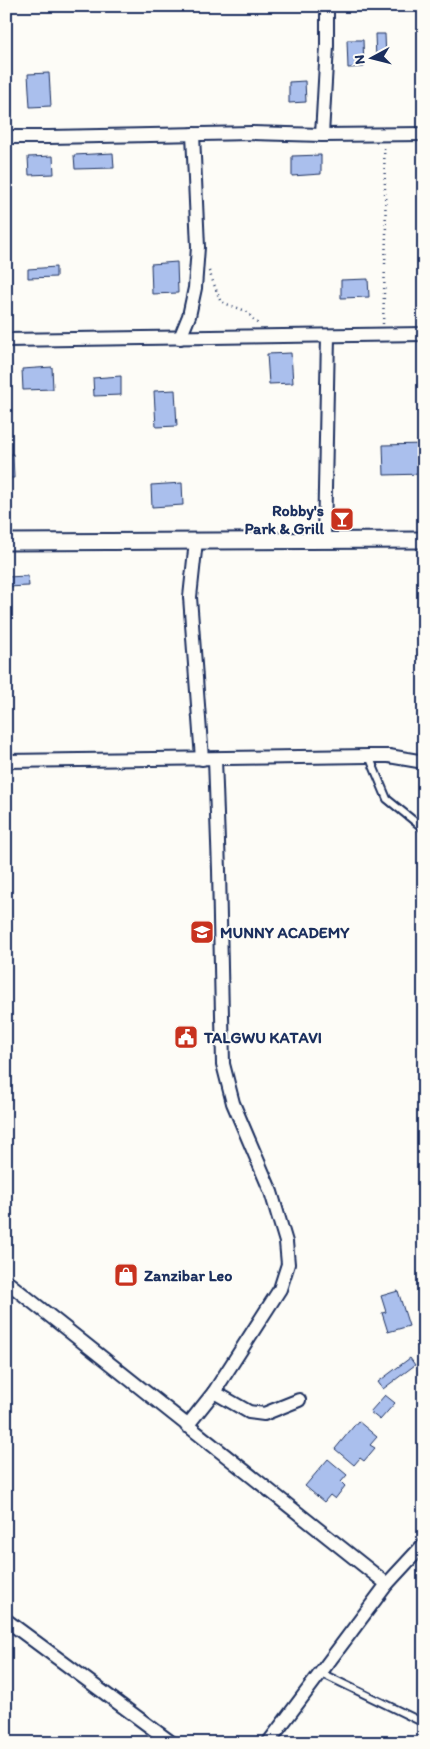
<svg xmlns="http://www.w3.org/2000/svg" width="430" height="1749" font-family="Itim,sans-serif">
<style>
.building{fill:#aabfed;stroke:#1b2f5e}
.lines{fill:none;stroke-linecap:round;stroke-linejoin:round}
.service-casing{stroke:#1b2f5e;stroke-width:10}
.minor-casing{stroke:#1b2f5e;stroke-width:16}
.tertiary-casing{stroke:#1b2f5e;stroke-width:19}
.path{stroke:#1b2f5e;stroke-width:2.5;stroke-dasharray:1 4;stroke-linecap:butt}
.service{stroke:#fdfcf7;stroke-width:6}
.minor{stroke:#fdfcf7;stroke-width:12}
.tertiary{stroke:#fdfcf7;stroke-width:15}
.labels{text-anchor:middle;stroke-width:4;stroke-linejoin:round;paint-order:stroke}
.poi-label{font-size:16px;font-weight:bold;fill:#1b2f5e;stroke:#fdfcf7;text-anchor:start}
</style>
<rect width="100%" height="100%" fill="#fdfcf7"/>
<filter id="ink" filterUnits="userSpaceOnUse"><feTurbulence type="fractalNoise" baseFrequency=".02" numOctaves="2"/><feDisplacementMap in="SourceGraphic" scale="10" xChannelSelector="R" yChannelSelector="G"/><feConvolveMatrix kernelMatrix="1 2 1 2 8 2 1 2 1" color-interpolation-filters="sRGB"/></filter>
<g filter="url(#ink)">
<g class="building">
<polygon points="375,34 385,34 386,60 376,60"/>
<polygon points="347,40 363,40 364,67 348,68"/>
<polygon points="49,73 51,106 30,107 28,74"/>
<polygon points="305,81 306,102 289,103 289,82"/>
<polygon points="113,153 114,168 75,169 74,155"/>
<polygon points="321,155 321,174 292,176 292,156"/>
<polygon points="53,156 54,174 29,175 28,157"/>
<polygon points="177,262 178,293 152,294 151,264"/>
<polygon points="56,267 56,277 28,278 28,269"/>
<polygon points="368,279 369,297 341,298 341,280"/>
<polygon points="291,353 293,383 269,384 267,354"/>
<polygon points="52,367 53,389 23,390 22,369"/>
<polygon points="121,376 121,395 94,396 93,378"/>
<polygon points="175,390 177,426 156,427 154,391"/>
<polygon points="424,444 424,474 384,475 383,445"/>
<polygon points="6,454 13,454 14,478 6,478"/>
<polygon points="182,483 183,505 152,507 151,485"/>
<polygon points="28,576 29,586 6,587 6,577"/>
<polygon points="398,1291 409,1326 388,1332 382,1313 386,1312 381,1296"/>
<polygon points="410,1358 415,1365 383,1389 378,1382"/>
<polygon points="385,1395 395,1403 380,1420 370,1412"/>
<polygon points="358,1421 377,1437 370,1445 375,1448 364,1461 360,1458 354,1465 335,1449"/>
<polygon points="328,1459 347,1475 341,1482 345,1486 335,1499 330,1495 324,1502 305,1486"/>
</g>
<g class="lines">
<g class="service-casing">
<g id="service">
<polyline points="369,756 387,799 424,829"/>
<polyline points="321,1673 424,1723"/>
</g>
</g>
<g class="minor-casing">
<g id="minor">
<polyline points="322,135 327,46 327,6"/>
<polyline points="6,137 49,137 252,133 322,135 424,134"/>
<polyline points="180,338 189,316 195,288 198,247 193,134"/>
<polyline points="6,340 424,334"/>
<polyline points="324,540 328,336"/>
<polyline points="196,541 190,597 202,759"/>
<polyline points="6,761 369,756 389,756 424,762"/>
<polyline points="6,1281 387,1584"/>
<polyline points="214,1392 249,1412 264,1414 299,1400"/>
<polyline points="187,1426 214,1392 280,1289 288,1264 286,1242 271,1192 233,1103 223,1064 219,870 215,759"/>
<polyline points="6,1620 172,1743"/>
<polyline points="268,1743 387,1584 424,1544"/>
</g>
</g>
<g class="tertiary-casing">
<polyline id="tertiary" points="6,542 424,540"/>
</g>
<g class="path">
<polyline points="209,271 220,300 224,303 246,311 258,324"/>
<polyline points="383,324 386,234 384,145"/>
</g>
<use href="#service" class="service"/>
<use href="#minor" class="minor"/>
<use href="#tertiary" class="tertiary"/>
</g>
</g>
<defs>
<g id="bar-square" transform="scale(1.25)"><rect x="-9" y="-9" width="18" height="18" rx="4" fill="#c8321e" stroke="#fdfcf7"/><path d="M-6-5H6L.8 .8V4.5H3.5V6h-7V4.5H-.8V.8Z" fill="#fff"/></g>
<g id="school-square" transform="scale(1.25)"><rect x="-9" y="-9" width="18" height="18" rx="4" fill="#c8321e" stroke="#fdfcf7"/><path d="M0-5L7-2L0 1L-7-2ZM-4 1L0 2.5L4 1V4Q0 6-4 4Z" fill="#fff"/></g>
<g id="civic-square" transform="scale(1.25)"><rect x="-9" y="-9" width="18" height="18" rx="4" fill="#c8321e" stroke="#fdfcf7"/><path d="M-.6-6.5H3V-4.5H.6V-3L4-1V1h2V6H-6V1h2V-1L-.6-3ZM-1.2 2.5V6h2.4V2.5Z" fill="#fff"/></g>
<g id="shop-square" transform="scale(1.25)"><rect x="-9" y="-9" width="18" height="18" rx="4" fill="#c8321e" stroke="#fdfcf7"/><path d="M-5-2.5h2.3a2.7 3.5 0 0 1 5.4 0H5L5.5 6h-11ZM-1.5-2.5h3a1.5 2.3 0 0 0-3 0Z" fill="#fff"/></g>
</defs>
<g fill-rule="evenodd">
<use href="#bar-square" x="342" y="519"/>
<use href="#school-square" x="202" y="932"/>
<use href="#civic-square" x="186" y="1037"/>
<use href="#shop-square" x="126" y="1275"/>
</g>
<g class="labels">
<g class="poi-label">
<text x="324" y="516" text-anchor="end">Robby's<tspan x="324" dy="18">Park &amp; Grill</tspan></text>
<text x="220" y="938">MUNNY ACADEMY</text>
<text x="204" y="1043">TALGWU KATAVI</text>
<text x="144" y="1281">Zanzibar Leo</text>
</g>
</g>
<rect width="430" height="1749" fill="none" stroke="#fdfcf7" stroke-width="25"/>
<rect x="12" y="12" width="405" height="1724" fill="none" stroke="#1b2f5e" stroke-width="2" filter="url(#ink)"/>
<g transform="translate(372 58) rotate(263)" stroke="#fdfcf7" stroke-width="4" paint-order="stroke">
<path d="M0-4L9 19L0 12L-9 19Z" fill="#1b2f5e"/>
<text y="-8" font-size="14" font-weight="bold" text-anchor="middle" fill="#1b2f5e">N</text>
</g>
</svg>
